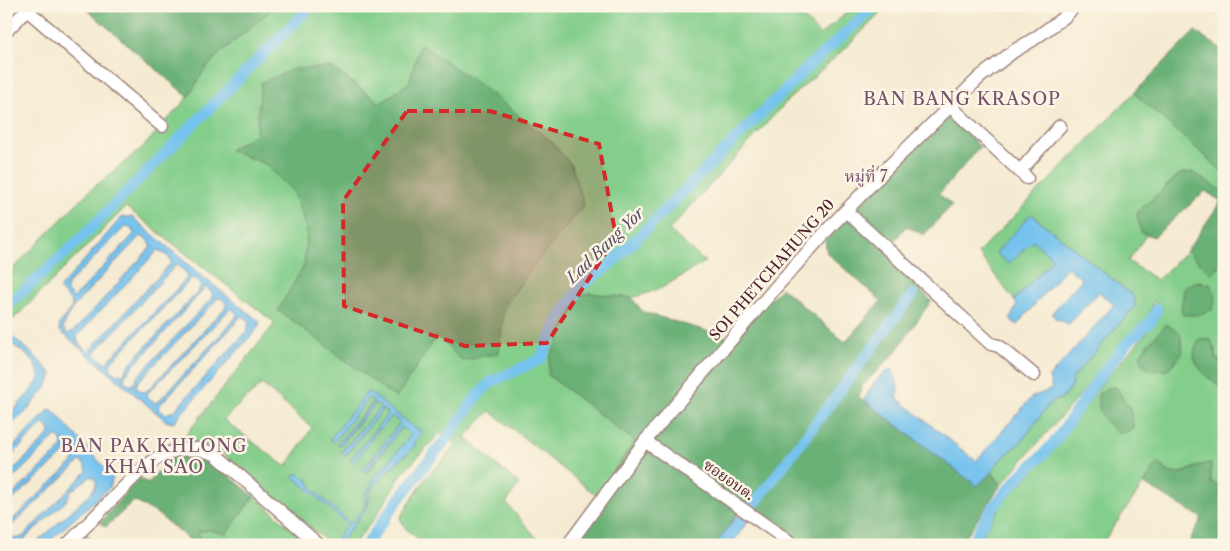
<svg xmlns="http://www.w3.org/2000/svg" width="1230" height="551" font-family="'Libre Caslon Text','Noto Serif Thai',serif">
<style>
.green{fill:#83ce8b;stroke:#66765b;fill-rule:evenodd}
.forest{fill:#6ab177;stroke:#5a6851}
.water{fill:#74c2ee;stroke:#5f708c;fill-rule:evenodd}
.lines{fill:none;stroke-linecap:round;stroke-linejoin:round}
.canal{stroke:#74c2ee;stroke-width:11}
.minor-casing{stroke:#a0857e;stroke-width:15}
.minor{stroke:#fff;stroke-width:12}
.marked{fill:#d62828;fill-opacity:0.2;stroke:#d62828;stroke-width:4;stroke-dasharray:10 6;stroke-linejoin:round}
.labels{text-anchor:middle;stroke-width:5;stroke-linejoin:round;paint-order:stroke}
.street-label{font-size:15px;fill:#4a1f2b;stroke:#fcf5e5}
.neighbourhood-label{font-size:16px;fill:#75536b;stroke:#fcf5e5}
.water-label{font-size:16px;font-style:italic;fill:#575066;stroke:#fcf5e5}
.quarter-label{font-size:18px;letter-spacing:1px;fill:#75536b;stroke:#fcf5e5}
</style>
<rect width="100%" height="100%" fill="#fcf5e5"/>
<filter id="ink" filterUnits="userSpaceOnUse"><feTurbulence type="fractalNoise" baseFrequency=".02" numOctaves="2"/><feDisplacementMap in="SourceGraphic" scale="10" xChannelSelector="R" yChannelSelector="G"/><feConvolveMatrix kernelMatrix="1 2 1 2 8 2 1 2 1" color-interpolation-filters="sRGB"/></filter>
<filter id="wash" filterUnits="userSpaceOnUse"><feTurbulence type="fractalNoise" baseFrequency=".0096" numOctaves="4" result="noise"/><feDisplacementMap in="SourceGraphic" scale="20" xChannelSelector="R" yChannelSelector="G"/><feGaussianBlur stdDeviation="1.12" result="paint"/><feColorMatrix in="noise" values="0 0 0 0 0 0 0 0 0 0 0 0 0 0 0 0 0 1.4 0 .05"/><feComposite in="paint" operator="in"/></filter>
<g filter="url(#wash)">
<rect width="100%" height="100%" fill="#f5ebd2"/>
<g class="green">
<path d="M276,6H563L569,12L575,6H792L820,35L855,6H888L839,54L788,100L669,230L705,262L660,289L632,298L588,293L548,375L635,441L596,495L490,411L465,437L519,484L506,503L543,545H426L406,529L400,518L425,479L457,445L440,433L402,474L375,518L353,545H331L215,447L181,441L275,323L126,207L19,314L6,326V276L88,192L143,147L188,97L205,69L221,52ZM420,44L571,165L584,205L530,270L504,307L502,324L437,336L421,357L278,311L304,266L307,232L294,193L266,164L229,150L256,135L331,67L380,103L409,83ZM262,384L312,428L286,467L224,420L232,411ZM368,391L413,427L415,446L381,477L370,491L368,506L342,541V531L349,525L294,476L308,480L313,490L351,524L365,507L366,494L374,479L411,435L402,427L367,472L363,470L400,423L392,416L382,428H379L354,462L351,459L388,414L383,409L345,456L341,452L381,407L376,403L340,446L338,443L374,401L369,396L334,441Z"/>
<path d="M1134,93L1224,173V192L1192,172L1180,174L1137,213L1141,231L1147,234L1128,261L1157,280L1187,251L1212,274L1224,262V360H1215V350L1216,384L1224,389V484L1211,483V463C1197,463 1185,476 1171,473C1167,472 1162,466 1158,463L1101,545H976L1002,504L1056,446L1102,383L1149,330L1163,308L1154,301L1148,317L1001,485L992,472L996,464L1022,441L1050,403L1064,397L1071,385L1073,377L1134,307L1135,301L1133,296L1031,214L1033,240L1053,259L1014,300L978,253ZM1161,332L1168,370L1146,345Z"/>
<polygon points="254,496 310,545 203,545 197,532 209,530 226,534"/>
</g>
<g class="forest">
<polygon points="83,6 276,6 221,52 205,69 188,97"/>
<polygon points="1195,31 1224,51 1224,173 1134,93"/>
<polygon points="420,44 476,82 550,140 571,165 584,205 530,270 504,307 499,353 462,361 437,336 396,398 278,310 304,266 307,232 294,193 266,164 229,150 256,135 261,83 294,69 331,67 380,103 409,83"/>
<polygon points="949,115 980,147 939,194 952,205 924,235 906,226 886,252 931,301 894,354 862,386 859,397 977,486 992,472 1001,485 960,545 801,545 744,504 715,545 568,545 597,495 635,441 548,375 550,357 579,297 588,293 632,298 643,312 727,337 782,288 845,342 881,301 827,253 825,240"/>
<polygon points="1192,172 1224,192 1224,260 1212,274 1187,251 1221,201 1205,191 1154,237 1141,232 1137,213 1180,174"/>
<polygon points="1197,282 1210,284 1216,298 1212,310 1197,315 1183,315 1181,307 1185,286"/>
<path d="M1166,324L1180,333L1183,352L1168,370L1154,371L1144,367L1140,355C1147,344 1158,335 1166,324Z"/>
<path d="M1199,339L1211,340L1215,350L1216,360H1224V389C1213,382 1194,368 1194,354C1194,349 1197,343 1199,339Z"/>
<path d="M1116,387L1130,409L1134,429L1119,434C1104,420 1098,416 1098,394L1107,388Z"/>
<polygon points="199,455 223,471 254,496 226,534 209,530 198,532 203,545 196,545 155,512 134,501 106,527 100,523 139,477 148,484 169,457"/>
<path d="M1158,463C1162,466 1167,472 1171,473C1185,477 1198,463 1211,463V483L1224,484V545H1187L1202,518L1144,484Z"/>
<polygon points="85,533 98,545 73,545"/>
</g>
<g class="water">
<path d="M1031,214L1133,296L1135,301L1134,307L1073,377L1072,385L1064,397L1050,403L1022,441L996,464L992,472L977,486L864,400C870,388 879,374 892,369C896,379 900,388 897,398L976,461L1032,397L1052,389L1049,377L1114,305L1099,292L1069,324L1055,318L1052,313L1082,279L1067,267L1017,325L1010,319L1017,305L1014,300L1053,259L1033,240L1009,264L996,253Z"/>
<path d="M122,217H132L208,281L260,322L257,329L173,423L166,421L59,330L60,323L72,307L71,301L59,289ZM126,226L133,230L134,234L74,298L67,291V285ZM140,236C146,238 150,241 151,247L76,329L68,334L63,328L66,319L74,306ZM158,250L169,257L171,263L88,352L78,343L77,336ZM177,264L186,273L188,277L106,363L98,358L94,353ZM192,278L199,281L201,286L198,292L132,361L123,374H116L110,368V363ZM206,287L213,294L211,299L137,377L132,386L125,382L124,377L126,374ZM218,298L223,299L226,304L225,308L152,386L145,392L141,391L136,387L137,383ZM231,308L237,313L236,317L227,328L157,403L150,400L146,395ZM243,316L249,321L247,331L174,411L166,414L160,411L158,407L234,325L239,318Z"/>
<path d="M9,334L34,355L52,374L48,385L24,414L6,429V419L29,393L40,379C39,375 38,370 36,366C30,356 20,349 10,344L6,346V336Z"/>
<polygon points="368,391 413,427 421,430 420,437 416,439 415,446 381,477 370,491 368,506 342,541 337,540 342,531 348,525 294,477 297,473 308,480 313,490 351,524 365,507 366,494 374,479 411,435 402,427 366,472 363,470 400,423 392,416 382,428 378,429 354,463 351,459 388,414 383,409 345,456 341,453 381,407 376,403 349,434 340,446 338,443 374,402 369,397 334,442 330,439"/>
<path d="M50,409L55,412L113,477L110,487L45,545H34L91,493L96,485V480L91,476L71,491L66,501L24,539L26,545H11L6,540V526L74,461C73,456 72,452 68,450L6,506V501L63,447L61,440L56,436L6,485V477L50,434L49,428L43,424L6,461V454ZM80,461L85,465L87,471L22,537L15,539L9,533V528Z"/>
<polygon points="737,515 748,521 731,545 715,545"/>
</g>
<g class="lines">
<g class="canal">
<polyline points="6,307 76,243 311,6"/>
<polyline points="753,506 913,294"/>
<polyline points="366,545 397,501 454,429 477,396 491,382 541,359 558,320 582,285 612,263 812,63 875,6"/>
<polyline points="970,545 991,510 1005,493 1023,473 1043,455 1056,440 1098,379 1127,343 1152,320 1157,309"/>
</g>
</g>
</g>
<g filter="url(#ink)">
<g class="lines">
<g class="minor-casing">
<g id="minor">
<polyline points="27,10 162,126"/>
<polyline points="6,31 31,6"/>
<polyline points="950,106 1027,178"/>
<polyline points="1020,171 1060,126"/>
<polyline points="846,211 991,344 999,346 1034,375"/>
<polyline points="645,441 794,545"/>
<polyline points="67,545 139,472 157,458 177,450 199,449 215,454 319,545"/>
<polyline points="568,545 645,441 776,287 831,226 890,165 980,77 1014,51 1034,39 1063,18 1075,6"/>
</g>
</g>
<use href="#minor" class="minor"/>
</g>
</g>
<path class="marked" d="M407,111H490L599,144L616,237L547,343L465,346L344,306L343,201Z"/>
<g class="labels">
<g class="street-label">
<text transform="translate(772 270) rotate(-49)" y="5">SOI PHETCHAHUNG 20</text>
<text transform="translate(729 480) rotate(35)" y="5">ซอยอบต.</text>
</g>
<g class="neighbourhood-label">
<text x="866" y="182">หมู่ที่ 7</text>
</g>
<g class="water-label">
<text transform="translate(605 245) rotate(-44)" y="6">Lad Bang Yor</text>
</g>
<g class="quarter-label">
<text x="962" y="105">BAN BANG KRASOP</text>
<text x="154" y="452">BAN PAK KHLONG<tspan x="154" dy="21">KHAI SAO</tspan></text>
</g>
</g>
<rect width="1230" height="551" fill="none" stroke="#fcf5e5" stroke-width="25"/>
</svg>
